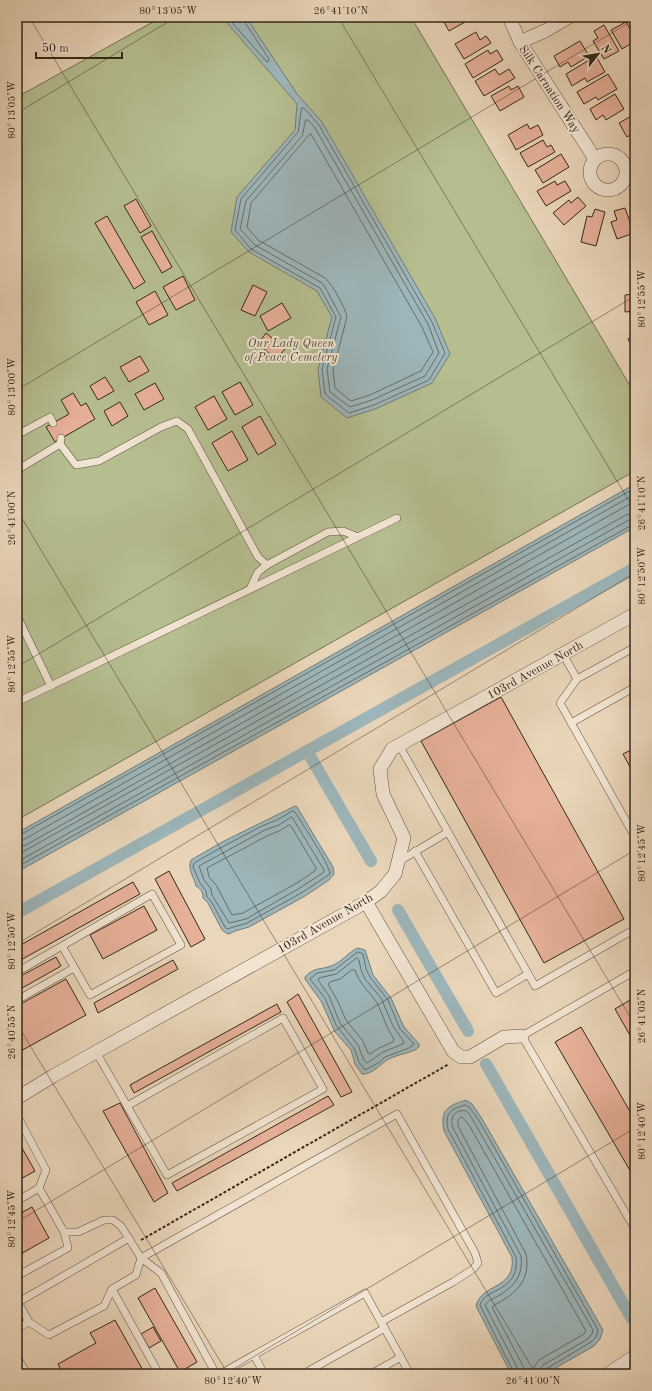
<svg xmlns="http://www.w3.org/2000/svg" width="652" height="1391" font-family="'Old Standard TT',serif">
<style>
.green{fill:#b6be90;stroke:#747354}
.water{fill:#9db6bb;stroke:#737d79}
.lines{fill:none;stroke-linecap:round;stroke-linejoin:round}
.shore{stroke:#686f69;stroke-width:1}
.canal{stroke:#9db6bb;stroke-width:12}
.building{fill:#e7b199;stroke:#332817}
.lane-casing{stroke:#615440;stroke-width:8}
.street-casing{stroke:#615440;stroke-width:14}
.path{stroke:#332817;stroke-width:2;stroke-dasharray:3 2;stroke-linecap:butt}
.lane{stroke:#f1e4d2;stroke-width:7}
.street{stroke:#f1e4d2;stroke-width:13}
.ticks{fill:none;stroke:#332817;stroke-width:1;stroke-opacity:0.45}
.labels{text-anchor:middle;stroke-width:4;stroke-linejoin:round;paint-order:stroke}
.street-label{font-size:12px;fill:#332817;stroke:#f1e4d2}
.park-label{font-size:12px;font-style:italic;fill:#544e35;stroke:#f1e4d2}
.neatline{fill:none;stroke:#332817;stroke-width:1.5}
.ticks-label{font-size:10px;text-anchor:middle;fill:#332817}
</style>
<rect width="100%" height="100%" fill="#ead6ba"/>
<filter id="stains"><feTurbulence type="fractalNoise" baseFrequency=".005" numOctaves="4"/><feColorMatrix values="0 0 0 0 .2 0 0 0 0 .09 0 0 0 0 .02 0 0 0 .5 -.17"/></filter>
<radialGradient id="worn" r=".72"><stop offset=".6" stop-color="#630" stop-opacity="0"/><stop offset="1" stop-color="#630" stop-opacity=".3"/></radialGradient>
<polygon class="green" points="162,17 411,17 635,394 635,471 17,820 17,97"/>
<g class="water">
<polygon points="222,17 246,17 297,94 322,122 436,320 450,354 432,383 375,409 347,418 321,397 318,369 332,317 317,291 249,252 231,232 237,197 295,130 297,104"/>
<polygon points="635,484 635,527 17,872 17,833"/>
<path d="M295,806L297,807L333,867L334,874L329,880L305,896L249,927L235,931L229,934L226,933L222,930L208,903L203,898C203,892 201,889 196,886C194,877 187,869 191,860L222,842Z"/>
<path d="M358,948L365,950L373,975L391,998L404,1027L419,1044V1047L415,1050C406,1054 395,1055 387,1060C380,1065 371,1075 362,1074L355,1064L351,1050L335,1032L321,1001L305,979V977C314,967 320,970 331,966C341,963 348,952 358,948Z"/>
<path d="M466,1100L472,1104L481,1117L603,1330L600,1339L594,1346L545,1374H511L476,1306C481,1283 516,1290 512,1257L444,1131C440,1110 447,1106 466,1100Z"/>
</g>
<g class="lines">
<g class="shore">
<polyline points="227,17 266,61 268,62 269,59 244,21 243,17"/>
<polygon points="302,108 304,108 319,125 432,322 445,353 429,380 374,405 349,413 325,394 322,369 336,317 320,288 251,249 235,230 241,199 298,132"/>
<polygon points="306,120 308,120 315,128 428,324 439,353 425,376 372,400 350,407 330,392 327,369 341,317 325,287 322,283 255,245 240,229 246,201 302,136"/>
<path d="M311,134L422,327L433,352L421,371L370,395L351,401L335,388L333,370L347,317C345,307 332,284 325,278L258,240L247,227L251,203L309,135Z"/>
<path d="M293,811L295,812C302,824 329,863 330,874L303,892L247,923L227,929L225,927L211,901L207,897L206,891L200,883L193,867L194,863L224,846L262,826L277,820Z"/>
<polygon points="292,817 324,870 324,872 300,888 246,919 229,923 212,895 211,889 204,880 199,866 265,830 279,825"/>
<polygon points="289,825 291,826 316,868 316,870 297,883 243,913 232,915 216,885 209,877 207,868 267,836 281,830"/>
<polyline points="17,836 20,835 635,488"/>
<polyline points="17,841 23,840 635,494"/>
<polyline points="17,847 26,845 635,501"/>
<polyline points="17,855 626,515 635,513"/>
<polyline points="17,862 629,520 635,519"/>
<polyline points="17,867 632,525 635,524"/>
<polygon points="358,952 363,954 366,969 370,977 388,1000 400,1029 414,1044 409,1048 385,1057 380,1062 365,1070 359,1062 354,1048 336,1025 325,998 310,979 317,973 334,970"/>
<polygon points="357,958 359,960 361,970 365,979 381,998 393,1026 404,1042 403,1044 383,1052 367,1063 364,1060 358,1045 340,1023 329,996 318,980 319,978 336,974"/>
<path d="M352,970H355C360,986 371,992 378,1005C384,1017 386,1028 394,1039L393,1042L379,1048L370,1054L368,1053L363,1041L346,1020L338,1002L328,984L330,982L340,979Z"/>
<path d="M514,1374L513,1371L480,1305C485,1287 520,1293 516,1257L448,1129C445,1113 450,1109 465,1105L469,1107L478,1119L598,1330L596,1337L591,1342L546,1369L544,1374"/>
<path d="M519,1374L518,1369L485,1305C488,1300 493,1299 498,1296C515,1286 523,1276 521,1256L453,1128C451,1120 451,1115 459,1111C461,1111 464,1110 466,1111C469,1112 472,1119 474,1122L593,1330L592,1334L588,1339L543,1365L540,1369L539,1374"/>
<path d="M525,1374L523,1366L492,1307C495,1304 499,1303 503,1300C521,1289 530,1276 526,1254L458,1126V1120L461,1117L463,1118L469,1125L586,1331L584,1334L539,1360L534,1367L533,1374"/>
</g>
<g class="canal">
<polyline points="307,751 371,861"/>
<polyline points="398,910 468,1031"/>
<polyline points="17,913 635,568"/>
<polyline points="486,1064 632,1319"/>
</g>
</g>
<g class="building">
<polygon points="441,17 471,17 472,18 449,31"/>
<polygon points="626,22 635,37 635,41 622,49 611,30"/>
<polygon points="604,25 619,51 604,59 593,41 598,38 594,31"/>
<polygon points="476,32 480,40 486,36 491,43 464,59 455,44"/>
<polygon points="580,41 589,56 571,67 568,62 560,67 554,56"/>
<polygon points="488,50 490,54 497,50 503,60 473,78 465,64"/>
<polygon points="596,56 605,72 587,82 585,78 572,86 566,74"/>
<polygon points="495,69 499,75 509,69 515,78 484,96 475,81"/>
<polygon points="608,74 617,89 598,100 596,97 584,104 577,92"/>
<polygon points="509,86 511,90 518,86 524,97 500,111 491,96"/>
<polygon points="615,94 624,109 606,120 603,115 596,120 590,109"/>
<polygon points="635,114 635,132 627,137 619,123"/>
<polygon points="527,124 530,129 538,125 543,135 516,150 508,135"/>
<polygon points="543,140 547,147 551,145 555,152 528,167 520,153"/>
<polygon points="561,154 569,167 543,183 535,170"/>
<polygon points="555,181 557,185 565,181 571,191 546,206 537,191"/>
<polygon points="578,197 586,206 564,225 553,213 569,200 571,203"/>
<polygon points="136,199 151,226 140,233 124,206"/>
<polygon points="625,208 634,233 617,239 611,222 617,220 614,211"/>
<polygon points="595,209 605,212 596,246 581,242 587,216 592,217"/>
<polygon points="107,216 145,282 134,289 95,223"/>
<polygon points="152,231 172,267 162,273 141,237"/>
<polygon points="183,276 195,300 176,310 163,287"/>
<polygon points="253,285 267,292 255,316 241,310"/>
<polygon points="155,291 168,315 149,325 136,302"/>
<polygon points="635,294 635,311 625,312 625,295"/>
<polygon points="282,303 291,318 268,331 260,316"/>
<polygon points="266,333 285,349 276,359 258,344"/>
<polygon points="635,336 635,352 628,339"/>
<polygon points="140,356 149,371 129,382 120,367"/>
<polygon points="105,377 114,391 98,400 90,386"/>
<polygon points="240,382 253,405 235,415 222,392"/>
<polygon points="155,383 164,399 144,410 135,394"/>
<polygon points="73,393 81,406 86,403 95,419 55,442 46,427 69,414 61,400"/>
<polygon points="214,396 227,419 208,430 195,407"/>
<polygon points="120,402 128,416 112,426 104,411"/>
<polygon points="260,416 276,444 258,455 242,427"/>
<polygon points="232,431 248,460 228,471 212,443"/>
<polygon points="501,697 624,919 544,963 421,741"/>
<polygon points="635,748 635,776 623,754"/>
<polygon points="169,871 205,939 191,947 155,879"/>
<polygon points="133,882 140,894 17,962 17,947"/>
<polygon points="144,906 157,930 103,959 90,935"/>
<polygon points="56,957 61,966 17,991 17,978"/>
<polygon points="173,960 178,969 98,1013 94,1003"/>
<polygon points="66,979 86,1015 17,1053 17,1006"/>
<polygon points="298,994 352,1092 341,1097 287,1002"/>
<polygon points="635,997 635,1044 615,1009"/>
<polygon points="277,1004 281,1012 134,1093 130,1085"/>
<polygon points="581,1027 635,1120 635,1179 555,1042"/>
<polygon points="328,1096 334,1105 177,1191 172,1183"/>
<polygon points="120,1103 168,1193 154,1202 103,1111"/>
<polygon points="18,1141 35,1171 17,1181 17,1142"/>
<polygon points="32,1207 49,1238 17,1256 17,1215"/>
<polygon points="155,1288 197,1362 180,1372 138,1298"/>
<polygon points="115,1320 145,1374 63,1374 58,1364 96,1343 90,1333"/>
<polygon points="153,1327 161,1341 149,1348 141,1334"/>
</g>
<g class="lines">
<g class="lane-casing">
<g id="lane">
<polyline points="17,435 50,417 53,423"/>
<polyline points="60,444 76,465 99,461 161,427 177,421 188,429 258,557 267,565"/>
<polyline points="17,470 60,444 61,438"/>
<polyline points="250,589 258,572 267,565 328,532 343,531 358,537"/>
<polyline points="17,616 51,686"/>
<polyline points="635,647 577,679 560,703 635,837"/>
<polyline points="563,654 577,679"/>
<polyline points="17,702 397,518"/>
<polyline points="571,723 635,687"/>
<polyline points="399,745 448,832"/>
<polyline points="415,851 496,993 528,974"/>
<polyline points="398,862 448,832 535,986 635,929"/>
<polyline points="635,971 522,1036 635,1229"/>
<polyline points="17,972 152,894 181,945 90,995 62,946"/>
<polyline points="17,1000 74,968"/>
<path d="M96,1052C120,1093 143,1134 167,1175L323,1089L283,1018L127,1106"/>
<polyline points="17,1123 20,1121 46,1170 39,1188 64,1232 78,1232 104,1220 113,1220 121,1226 141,1258 397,1114 475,1253 478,1263 473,1269 453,1282 381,1322 410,1374"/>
<polyline points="17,1201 39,1188"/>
<polyline points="17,1276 68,1248 64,1232"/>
<polyline points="112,1289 159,1374"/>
<polyline points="17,1303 129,1238"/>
<polyline points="29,1322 49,1335 104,1306 112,1289 136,1275 141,1258 161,1273 216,1374"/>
<polyline points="17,1328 29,1322 18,1302"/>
<polyline points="254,1355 264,1374"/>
<polyline points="17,1357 27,1374"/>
<polyline points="220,1374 365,1293 381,1322"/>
<polyline points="303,1374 385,1328"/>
<polyline points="371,1374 401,1357"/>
</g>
</g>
<g class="street-casing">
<g id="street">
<polyline points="509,17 520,42 595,159"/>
<polyline points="520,42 545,31 569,17"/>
<circle cx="608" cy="172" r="18"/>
<polyline points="366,902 453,1051 461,1057 470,1057 504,1037 522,1036"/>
<polyline points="17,1098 53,1076 366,902 381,891 395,874 404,838 383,794 380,769 392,749 635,614"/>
<polyline points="608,1374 635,1356"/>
</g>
</g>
<polyline class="path" points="141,1240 449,1064"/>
<use href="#lane" class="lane"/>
<use href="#street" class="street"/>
</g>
<path class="ticks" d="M29,17L635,1025M338,17L635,511M17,113L176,17M17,390L635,19M17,510L536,1374M17,667L635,296M17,944L635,573M17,1024L228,1374M17,1222L635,850M225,1374L635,1128"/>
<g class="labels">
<g class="street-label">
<text transform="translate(550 89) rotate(57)" y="4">Silk Carnation Way</text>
<text transform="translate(535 670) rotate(-29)" y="4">103rd Avenue North</text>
<text transform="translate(325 923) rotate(-30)" y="4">103rd Avenue North</text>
</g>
<g class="park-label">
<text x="291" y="347">Our Lady Queen<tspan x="291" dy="14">of Peace Cemetery</tspan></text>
</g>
</g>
<rect width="652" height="1391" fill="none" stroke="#ead6ba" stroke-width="44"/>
<g transform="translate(598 54) rotate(59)" stroke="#f1e4d2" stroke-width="3" paint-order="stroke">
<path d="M0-3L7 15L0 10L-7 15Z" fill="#332817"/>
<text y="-6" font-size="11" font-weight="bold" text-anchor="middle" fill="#332817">N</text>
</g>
<path d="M36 52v6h86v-6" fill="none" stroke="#332817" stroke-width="2"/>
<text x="42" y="52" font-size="12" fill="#332817" stroke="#f1e4d2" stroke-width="3" paint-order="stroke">50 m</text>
<rect x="22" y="22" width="608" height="1347" class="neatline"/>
<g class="ticks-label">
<text x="168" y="14">80°13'05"W</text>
<text x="341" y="14">26°41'10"N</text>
<text transform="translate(11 110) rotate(-90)" y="4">80°13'05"W</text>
<text transform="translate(641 299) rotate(-90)" y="4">80°12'55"W</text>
<text transform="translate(11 387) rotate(-90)" y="4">80°13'00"W</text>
<text transform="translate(641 503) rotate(-90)" y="4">26°41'10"N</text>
<text transform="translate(11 518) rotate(-90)" y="4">26°41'00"N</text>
<text transform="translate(641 576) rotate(-90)" y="4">80°12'50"W</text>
<text transform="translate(11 664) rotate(-90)" y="4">80°12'55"W</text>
<text transform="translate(641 853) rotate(-90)" y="4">80°12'45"W</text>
<text transform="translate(11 941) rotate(-90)" y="4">80°12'50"W</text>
<text transform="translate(641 1016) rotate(-90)" y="4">26°41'05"N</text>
<text transform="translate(11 1032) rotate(-90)" y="4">26°40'55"N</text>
<text transform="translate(641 1131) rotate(-90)" y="4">80°12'40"W</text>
<text transform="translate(11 1219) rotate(-90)" y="4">80°12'45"W</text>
<text x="233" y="1384">80°12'40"W</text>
<text x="533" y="1384">26°41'00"N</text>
</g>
<rect width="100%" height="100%" filter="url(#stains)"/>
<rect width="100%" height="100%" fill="url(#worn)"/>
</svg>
